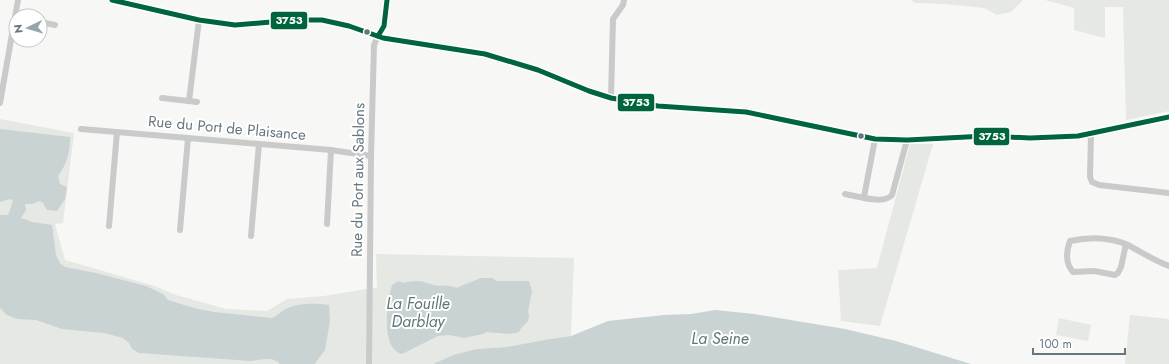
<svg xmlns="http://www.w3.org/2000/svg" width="1169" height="364" font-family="Jost,sans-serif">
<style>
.green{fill:#e6e8e3}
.water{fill:#c9d3d4}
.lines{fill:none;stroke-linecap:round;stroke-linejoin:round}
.minor{stroke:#c9cbcb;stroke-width:6}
.bus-1-casing{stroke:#fff;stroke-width:8}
.bus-1{stroke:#00643c;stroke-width:5}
.bus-dot{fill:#64777e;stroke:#fff;stroke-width:1.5}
.labels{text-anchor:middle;stroke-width:4;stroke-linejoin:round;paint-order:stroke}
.street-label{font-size:15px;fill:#64777e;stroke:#fff}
.water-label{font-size:16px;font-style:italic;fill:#5f7679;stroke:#fff}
.line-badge{stroke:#fff;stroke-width:1.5}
.badge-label{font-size:11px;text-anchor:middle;font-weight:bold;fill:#fff}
</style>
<rect width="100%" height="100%" fill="#f7f7f6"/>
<g class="green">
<polygon points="911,0 1023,0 1011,12 997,15 984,8 945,4 915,3"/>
<polygon points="1045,0 1169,0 1169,111 1126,120 1123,7 1105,7 1105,38 1074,30 1074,8"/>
<polygon points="0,119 74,133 63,223 55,224 65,260 155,286 176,295 226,309 267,311 287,299 324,296 366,289 377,288 376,254 574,258 571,336 544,340 507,347 476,349 453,355 433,364 0,364"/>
<polygon points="910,144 933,144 880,326 841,321 838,270 877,268"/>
<polygon points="1130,315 1169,319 1169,364 1125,364"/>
<polygon points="1059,318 1091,325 1088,341 1056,335"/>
</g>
<g class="water">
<path d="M0,129L70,137C70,152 67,164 58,176L60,184L67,187L65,199L57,211L47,210L43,203L40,201L32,204H25L26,210L21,218L32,222L52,225L56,255L60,263L65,267L96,273L146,286L163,294L168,300L194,308L214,312L272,318C279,315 282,310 288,308C299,303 317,303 329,305L330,321L325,350L316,362L315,364H280C273,356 260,360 251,361L139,353L132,349L129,343L123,338L104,333L62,329L36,320L17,319L7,315L0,308V215H8L13,201L10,199L0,202Z"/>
<path d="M481,278H493L496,281H529L532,291L528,312C532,323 522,324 519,332L510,334L486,332L483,334L464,338L449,335L438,336L402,354C380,348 387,302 392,285L398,281L404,283L405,282C410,282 413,281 418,281C424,281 428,284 434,285C442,287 449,284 456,288Z"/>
<polygon points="715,310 754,314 845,329 896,341 971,364 433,364 453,355 476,349 507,347 544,340 571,336 608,321 664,315 691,314"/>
</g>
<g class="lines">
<g class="minor">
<polyline points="112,0 199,20 235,25 255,24 294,20 322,20 349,26 383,38 453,48 485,54 538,70 589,91 611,98 658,106 746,112 875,139 907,140 986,136 1030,138 1078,136 1169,117"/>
<polyline points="40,22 55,25"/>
<polyline points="162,98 197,102"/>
<polyline points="611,98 613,19 623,5 624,0"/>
<polyline points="189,101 199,20"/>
<polyline points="0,103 18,0"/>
<polyline points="81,129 331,150 371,156"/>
<polyline points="1091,134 1090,177 1092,182 1099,185 1169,193"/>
<path d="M845,194C857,196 884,205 892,195L907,140"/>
<polyline points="864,197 875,139"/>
<polyline points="327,224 331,150"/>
<polyline points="109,226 117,132"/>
<polyline points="180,230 188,138"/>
<polyline points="251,236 259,144"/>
<path d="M1126,244L1121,267L1118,273L1115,275L1094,271L1073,272C1065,263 1066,252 1070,241C1088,237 1110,237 1128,245C1141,252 1155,261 1169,266"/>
<polyline points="369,364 371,156 374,45 378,36 384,26 387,0"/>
</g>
<g class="bus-1-casing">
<g id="bus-1">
<polyline points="112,0 199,20 235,25 294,20 322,20 349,26 383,38 485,54 538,70 589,91 611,98 658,106 746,112 875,139 907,140 986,136 1030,138 1078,136 1169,117"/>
<polyline points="378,36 384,26 387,0"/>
</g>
</g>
<use href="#bus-1" class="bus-1"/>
</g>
<g class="bus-dot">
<circle cx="367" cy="32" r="3.5"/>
<circle cx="861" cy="136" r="3.5"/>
</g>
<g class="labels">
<g class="street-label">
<text transform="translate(227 128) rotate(5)" y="5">Rue du Port de Plaisance</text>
<text transform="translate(358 180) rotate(-89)" y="5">Rue du Port aux Sablons</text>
</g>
<g class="water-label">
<text x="418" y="309">La Fouille<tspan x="418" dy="18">Darblay</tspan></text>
<text x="720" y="344">La Seine</text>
</g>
</g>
<g class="line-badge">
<rect x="270" y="11" width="38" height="19" rx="4" fill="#00643c"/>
<rect x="617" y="93" width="38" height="19" rx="4" fill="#00643c"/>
<rect x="973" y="127" width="37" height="19" rx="4" fill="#00643c"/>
</g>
<g class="badge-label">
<text x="289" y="24">3753</text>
<text x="636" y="106">3753</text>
<text x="992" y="140">3753</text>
</g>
<g transform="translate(28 28) rotate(265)"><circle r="19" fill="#ffffff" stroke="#c1c9cb"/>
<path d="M0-3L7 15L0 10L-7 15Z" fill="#97a4a8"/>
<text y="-6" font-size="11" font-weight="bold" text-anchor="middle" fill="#64777e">N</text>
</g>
<path d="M1033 348v6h92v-6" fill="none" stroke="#64777e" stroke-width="2"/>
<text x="1039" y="348" font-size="12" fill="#64777e" stroke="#ffffff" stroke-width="3" paint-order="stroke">100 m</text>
</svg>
